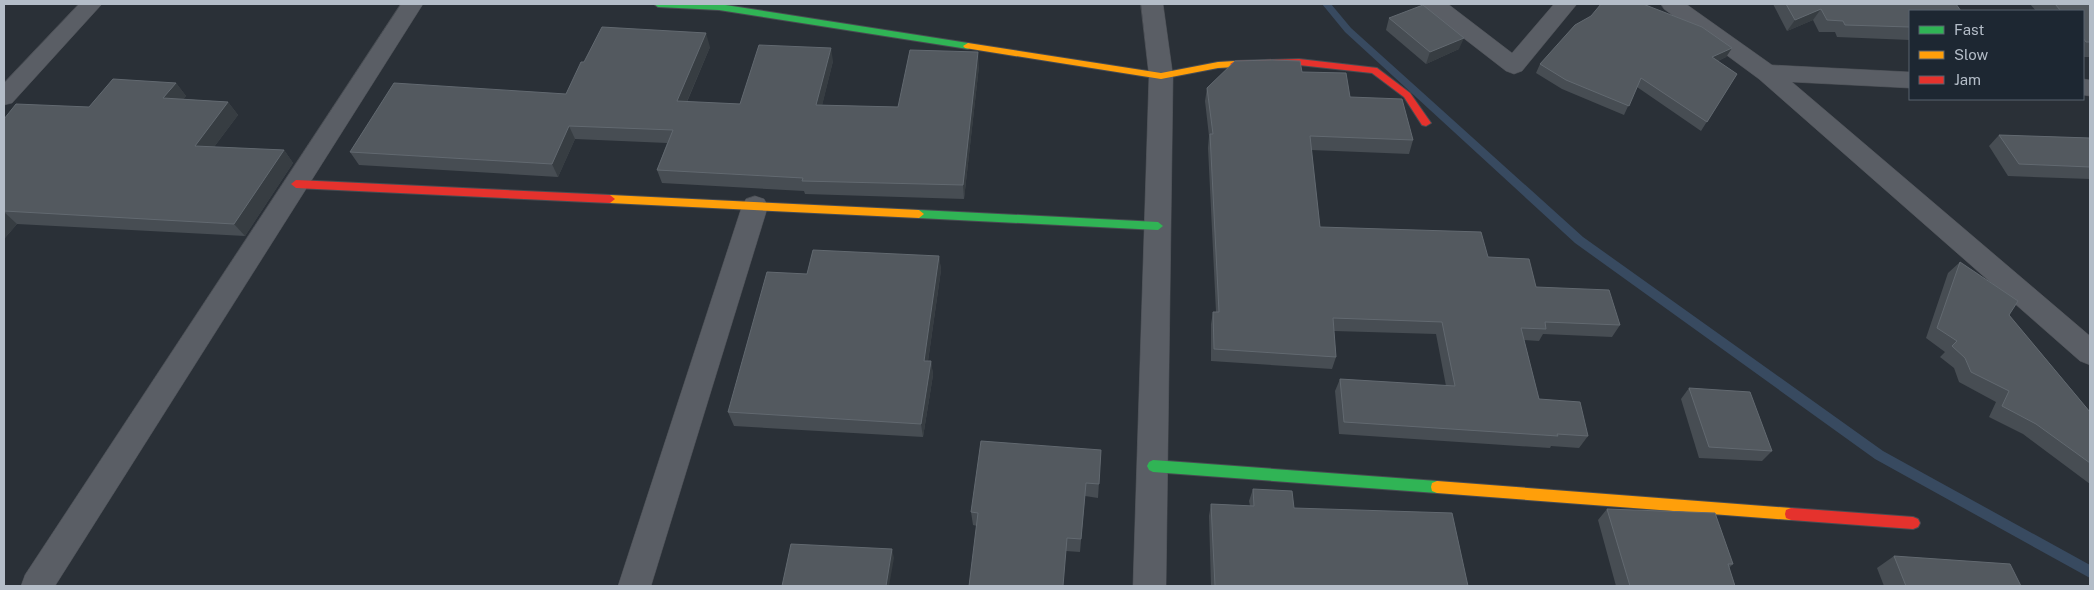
<svg xmlns="http://www.w3.org/2000/svg" width="2094" height="590" font-family="'Public Sans',sans-serif">
<style>
.lines{fill:none;stroke-linecap:round;stroke-linejoin:round}
.stream{fill:#384a60;fill-rule:evenodd}
.street-casing{stroke:#484c52;stroke-width:1}
.fast-casing{stroke:#484c52;stroke-width:2}
.slow-casing{stroke:#484c52;stroke-width:2}
.jam-casing{stroke:#484c52;stroke-width:2}
.street{fill:#5a5e65;fill-rule:evenodd}
.fast{fill:#30b455;fill-rule:evenodd}
.slow{fill:#ff9f0a;fill-rule:evenodd}
.jam{fill:#e5322d;fill-rule:evenodd}
.wall{fill:#474d53}
.shaded-wall{fill:#373d42}
.building{fill:#53595f;stroke:#626970}
</style>
<rect width="100%" height="100%" fill="#2a3037"/>
<g class="lines">
<polygon class="stream" points="1322,4 1331,4 1351,28 1583,237 1883,451 2090,565 2090,578 1875,459 1575,243 1345,32"/>
<g class="street-casing">
<g id="street">
<polygon points="79,4 102,4 12,103 4,105 4,83"/>
<polygon points="401,4 423,4 55,586 21,586 25,575"/>
<polygon points="1141,4 1163,4 1173,76 1166,586 1133,586 1149,76"/>
<polygon points="1423,4 1448,4 1512,53 1554,4 1577,4 1522,71 1514,74 1506,71 1426,9"/>
<polygon points="1661,4 1686,4 1772,65 1910,72 1910,88 1792,82 2090,336 2090,365 2080,361 1759,79 1664,9"/>
<polygon points="2083,79 2090,80 2090,96 2083,95"/>
<polygon points="755,196 764,199 768,206 651,586 618,586 742,206 746,199"/>
</g>
</g>
<g class="fast-casing">
<g id="fast">
<polygon points="654,4 719,4 968,43 973,46 968,49 719,10 658,7"/>
<polygon points="919,210 1158,222 1163,226 1158,230 919,218 914,214"/>
<polygon points="1153,460 1437,481 1442,483 1443,487 1442,491 1437,493 1153,472 1149,470 1147,466 1149,462"/>
</g>
</g>
<g class="slow-casing">
<g id="slow">
<polygon points="968,43 1161,73 1218,62 1235,61 1240,64 1235,67 1218,68 1161,79 965,48 963,46"/>
<polygon points="610,195 919,210 924,214 919,218 610,203 605,199"/>
<polygon points="1437,481 1791,508 1796,510 1797,514 1796,518 1791,520 1437,493 1432,491 1431,487 1432,483"/>
</g>
</g>
<g class="jam-casing">
<g id="jam">
<polygon points="1299,59 1377,68 1410,93 1431,123 1426,126 1422,125 1404,97 1372,73 1299,65 1235,67 1230,64 1235,61"/>
<polygon points="296,180 610,195 615,199 610,203 296,188 291,184"/>
<polygon points="1791,508 1913,517 1918,519 1920,523 1918,527 1913,529 1791,520 1786,518 1785,514 1786,510"/>
</g>
</g>
<use href="#street" class="street"/>
<use href="#fast" class="fast"/>
<use href="#slow" class="slow"/>
<use href="#jam" class="jam"/>
</g>
<g class="wall">
<polygon points="1773,4 1956,4 1910,11 1910,40 1837,37 1835,32 1819,32 1813,20 1787,31"/>
<polygon points="2030,4 2090,4 2090,57 2083,57 2083,11 2036,11"/>
<polygon points="1389,18 1459,49 1426,64 1386,30"/>
<polygon points="710,47 687,102 740,104 833,61 822,105 898,107 979,66 964,199 805,194 804,191 662,183 657,170 667,143 575,139 558,177 359,165 350,152 566,94 584,62"/>
<polygon points="1732,48 1726,57 1718,61 1737,74 1701,131 1637,87 1624,115 1562,89 1536,73 1540,64"/>
<polygon points="1302,72 1350,97 1413,140 1409,154 1311,150 1320,227 1488,257 1536,287 1620,325 1612,337 1543,334 1539,341 1524,340 1539,399 1588,436 1579,448 1551,446 1550,448 1339,434 1335,391 1340,379 1446,386 1436,334 1334,331 1336,357 1332,369 1211,361 1211,324 1213,312 1216,312 1208,148 1209,136 1205,101 1207,88"/>
<polygon points="176,83 186,96 183,99 228,102 238,115 214,147 284,150 293,163 245,236 17,224 4,239 4,119 89,107"/>
<polygon points="1999,135 2090,138 2090,179 2008,176 1989,146"/>
<polygon points="939,256 941,270 928,361 931,361 933,375 923,437 734,426 728,412 807,274"/>
<polygon points="1960,262 2009,315 2090,412 2090,484 2023,434 1989,417 1996,402 1959,382 1954,368 1940,357 1945,352 1926,338 1948,273"/>
<polygon points="1689,388 1772,451 1762,461 1699,458 1681,399"/>
<polygon points="1101,450 1098,498 1085,496 1080,552 1066,551 977,526 973,525 971,512"/>
<polygon points="1253,489 1294,508 1468,586 1211,586 1209,516 1211,504 1250,506 1249,501"/>
<polygon points="1607,509 1733,564 1729,568 1735,586 1616,586 1598,520"/>
<polygon points="1894,556 2021,586 1884,586 1877,568"/>
</g>
<g class="shaded-wall">
<polygon points="1821,9 1813,20 1787,31 1795,20"/>
<polygon points="706,33 710,47 681,115 677,101"/>
<polygon points="1464,38 1459,49 1426,64 1430,52"/>
<polygon points="831,48 833,61 819,118 816,105"/>
<polygon points="1732,48 1726,57 1707,66 1712,57"/>
<polygon points="978,52 979,66 964,199 963,185"/>
<polygon points="176,83 186,96 174,111 163,98"/>
<polygon points="228,102 238,115 205,159 195,146"/>
<polygon points="569,126 575,139 558,177 552,164"/>
<polygon points="284,150 293,163 245,236 234,224"/>
<polygon points="4,212 17,224 4,239"/>
<polygon points="939,256 941,270 926,375 924,361"/>
<polygon points="931,361 933,375 923,437 921,424"/>
<polygon points="892,549 894,558 889,586 886,586"/>
</g>
<g class="building">
<polygon points="1601,4 1643,4 1702,27 1732,48 1712,57 1737,74 1707,122 1641,78 1629,106 1566,80 1540,64 1575,25 1591,16"/>
<polygon points="1786,4 1956,4 1961,11 1910,11 1910,27 1845,25 1843,21 1827,20 1821,9 1795,20"/>
<polygon points="2055,4 2090,4 2090,42 2086,42 2083,38 2083,11 2061,11"/>
<polygon points="1423,5 1464,38 1430,52 1389,18"/>
<polygon points="602,27 706,33 677,101 740,104 759,45 831,48 816,105 898,107 910,50 978,52 963,185 802,181 803,178 657,170 673,130 569,126 552,164 350,152 394,83 566,94 581,62 584,62"/>
<polygon points="1272,60 1300,61 1302,72 1346,73 1350,97 1402,99 1413,140 1310,136 1320,227 1481,232 1488,257 1529,259 1536,287 1609,290 1620,325 1545,322 1546,329 1521,328 1539,399 1580,402 1588,436 1557,434 1558,436 1344,422 1340,379 1455,386 1442,322 1333,318 1336,357 1214,349 1213,312 1219,312 1210,134 1213,134 1207,88 1235,61"/>
<polygon points="113,79 176,83 163,98 228,102 195,146 284,150 234,224 4,211 4,119 16,104 89,107"/>
<polygon points="1999,135 2090,138 2090,167 2019,164"/>
<polygon points="813,250 939,256 924,361 931,361 921,424 728,412 767,272 807,274"/>
<polygon points="1960,262 2018,301 2009,315 2090,412 2090,463 2036,424 2002,406 2009,391 1971,372 1965,358 1952,346 1957,341 1937,328"/>
<polygon points="1689,388 1750,392 1772,451 1709,447"/>
<polygon points="981,441 1101,450 1099,484 1086,483 1081,539 1067,538 1063,586 969,586 978,513 971,512"/>
<polygon points="1253,489 1292,491 1294,508 1452,513 1468,586 1215,586 1211,504 1254,506"/>
<polygon points="1607,509 1715,513 1733,564 1728,564 1735,586 1630,586"/>
<polygon points="791,544 892,549 886,586 782,586"/>
<polygon points="1894,556 2010,564 2021,586 1906,586"/>
</g>
<rect width="2094" height="590" fill="none" stroke="#b4bdc8" stroke-width="10"/>
<rect x="1909" y="10" width="175" height="90" fill="#1d2732" stroke="#59636e"/>
<rect x="1919" y="26" width="25" height="8" fill="#30b455" stroke="#59636e"/>
<text x="1954" y="35" font-size="15" fill="#b4bdc8">Fast</text>
<rect x="1919" y="51" width="25" height="8" fill="#ff9f0a" stroke="#59636e"/>
<text x="1954" y="60" font-size="15" fill="#b4bdc8">Slow</text>
<rect x="1919" y="76" width="25" height="8" fill="#e5322d" stroke="#59636e"/>
<text x="1954" y="85" font-size="15" fill="#b4bdc8">Jam</text>
</svg>
